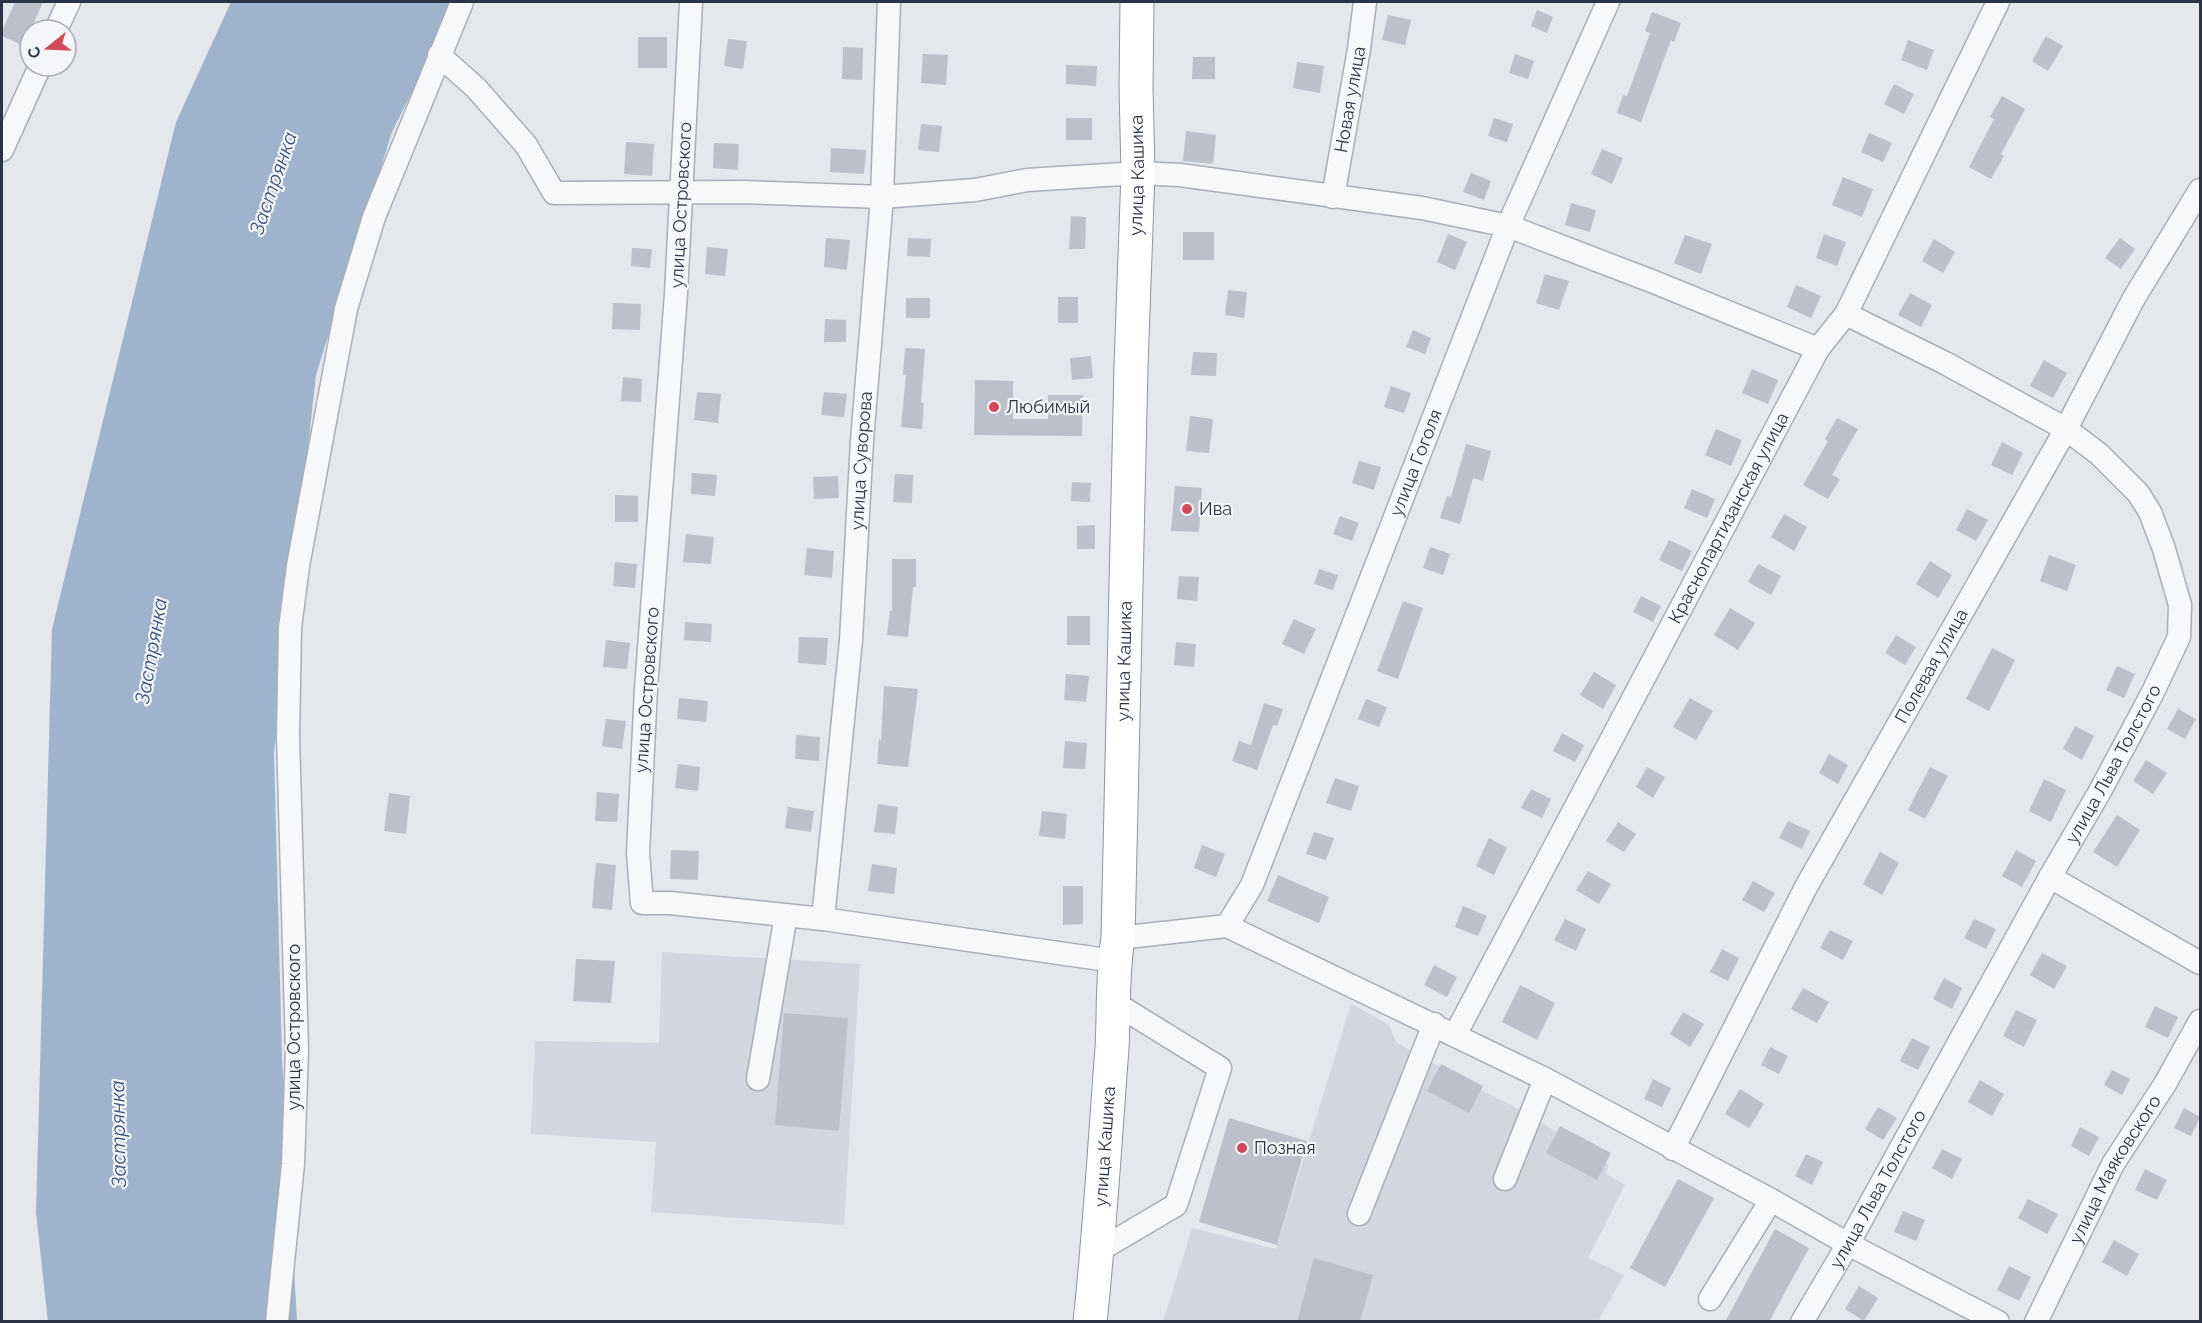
<svg xmlns="http://www.w3.org/2000/svg" width="2202" height="1323" font-family="Raleway,sans-serif">
<style>
.built{fill:#d2d6de}
.water{fill:#9fb4cc}
.building{fill:#bbc0ca}
.lines{fill:none;stroke-linecap:round;stroke-linejoin:round}
.minor-casing{stroke:#a9aeb7;stroke-width:25}
.highway-casing{stroke:#8b94a3;stroke-width:35}
.minor{stroke:#f7f8fa;stroke-width:22}
.highway{stroke:#fff;stroke-width:33}
.poi-dot{fill:#d1495b;stroke:#f4f6f9;stroke-width:2}
.labels{text-anchor:middle;stroke-width:4.5;stroke-linejoin:round;paint-order:stroke}
.street-label{font-size:18px;fill:#2b3445;stroke:#f4f6f9}
.poi-label{font-size:18px;fill:#2b3445;stroke:#f4f6f9;text-anchor:start}
.water-label{font-size:20px;font-style:italic;fill:#34527a;stroke:#f4f6f9}
</style>
<rect width="100%" height="100%" fill="#e4e7ec"/>
<g class="built">
<polygon points="662,952 860,964 844,1225 651,1212 656,1142 531,1134 535,1041 659,1043"/>
<polygon points="1351,1004 1388,1024 1397,1043 1485,1092 1523,1111 1609,1165 1605,1173 1625,1185 1588,1258 1624,1275 1598,1321 1163,1322 1192,1228 1276,1249"/>
</g>
<polygon class="water" points="231,2 457,2 392,132 316,375 274,753 282,1058 297,1321 48,1322 36,1213 52,629 176,122"/>
<g class="building">
<polygon points="15,2 43,2 24,46 2,36 2,31"/>
<polygon points="1537,10 1553,17 1547,33 1531,26"/>
<polygon points="1652,12 1681,23 1674,42 1671,40 1641,122 1617,113 1623,95 1627,96 1650,33 1645,31"/>
<polygon points="1388,15 1411,20 1405,45 1382,40"/>
<polygon points="2046,36 2063,46 2048,71 2032,61"/>
<rect x="638" y="37" width="29" height="31"/>
<polygon points="728,39 747,41 743,69 724,66"/>
<polygon points="1908,40 1934,50 1927,70 1901,60"/>
<polygon points="843,47 863,48 862,80 842,79"/>
<polygon points="923,54 948,55 946,85 921,83"/>
<polygon points="1515,54 1534,61 1528,79 1509,73"/>
<polygon points="1193,57 1215,57 1215,79 1192,79"/>
<polygon points="1297,62 1324,66 1320,93 1293,88"/>
<polygon points="1066,65 1097,66 1096,86 1066,84"/>
<polygon points="1894,84 1914,94 1904,114 1884,104"/>
<polygon points="2002,96 2025,109 2001,154 2004,156 1991,179 1969,167 1994,119 1990,117"/>
<rect x="1066" y="118" width="26" height="22"/>
<polygon points="1494,118 1513,124 1507,142 1488,136"/>
<polygon points="921,124 942,126 939,152 918,150"/>
<polygon points="1186,131 1216,135 1213,164 1183,161"/>
<polygon points="1869,133 1892,143 1883,162 1861,152"/>
<polygon points="626,142 654,144 652,176 624,174"/>
<polygon points="714,143 739,144 738,170 713,168"/>
<polygon points="831,148 866,150 864,174 830,172"/>
<polygon points="1602,149 1623,158 1612,184 1591,174"/>
<polygon points="1471,173 1491,181 1484,200 1463,192"/>
<polygon points="1843,177 1873,189 1862,217 1832,205"/>
<polygon points="1571,203 1596,210 1590,232 1565,225"/>
<polygon points="1071,216 1086,217 1085,249 1069,249"/>
<rect x="1183" y="232" width="31" height="28"/>
<polygon points="1448,234 1467,242 1455,270 1437,262"/>
<polygon points="1824,234 1846,242 1837,266 1816,258"/>
<polygon points="1685,235 1712,244 1701,274 1674,263"/>
<polygon points="826,238 850,240 847,270 824,267"/>
<polygon points="908,238 931,239 930,257 907,256"/>
<polygon points="2120,238 2135,249 2121,269 2105,258"/>
<polygon points="1934,239 1955,252 1943,273 1922,261"/>
<polygon points="707,247 728,249 725,276 705,274"/>
<polygon points="632,248 652,249 650,268 631,266"/>
<polygon points="1545,274 1569,281 1559,310 1536,303"/>
<polygon points="1796,285 1821,296 1811,318 1787,307"/>
<polygon points="1228,290 1247,292 1244,318 1225,315"/>
<polygon points="1910,293 1932,305 1921,327 1898,315"/>
<rect x="1058" y="297" width="20" height="26"/>
<rect x="906" y="298" width="24" height="20"/>
<polygon points="613,303 641,304 640,330 612,329"/>
<polygon points="825,319 846,320 846,342 824,342"/>
<polygon points="1413,330 1431,338 1425,354 1406,347"/>
<polygon points="905,348 925,349 921,403 924,403 922,429 901,427 906,375 903,375"/>
<polygon points="1193,352 1217,353 1216,376 1191,375"/>
<polygon points="1091,356 1093,378 1072,380 1070,358"/>
<polygon points="2044,360 2067,373 2053,398 2030,386"/>
<polygon points="1752,369 1778,380 1768,404 1742,393"/>
<polygon points="623,377 642,379 641,402 621,401"/>
<polygon points="975,380 1013,381 1013,419 1048,419 1048,395 1083,395 1082,436 974,435"/>
<polygon points="1391,386 1411,393 1404,413 1384,407"/>
<polygon points="697,392 721,394 718,423 694,420"/>
<polygon points="824,392 847,394 844,417 821,415"/>
<polygon points="1190,416 1213,419 1209,453 1186,451"/>
<polygon points="1837,418 1858,429 1832,475 1840,479 1828,499 1803,485 1828,441 1825,439"/>
<polygon points="1716,429 1742,440 1731,466 1705,455"/>
<polygon points="2002,442 2023,453 2012,475 1991,465"/>
<polygon points="1466,444 1491,451 1483,481 1473,478 1460,524 1440,518 1447,496 1451,497"/>
<polygon points="1359,461 1381,467 1374,490 1352,483"/>
<polygon points="692,473 717,475 715,496 691,494"/>
<polygon points="895,474 913,475 912,503 893,502"/>
<polygon points="838,476 839,498 814,499 813,477"/>
<polygon points="1072,482 1091,483 1090,502 1071,501"/>
<polygon points="1175,486 1202,488 1199,532 1171,531"/>
<polygon points="1692,489 1715,499 1707,518 1684,508"/>
<polygon points="615,495 638,496 638,522 615,522"/>
<polygon points="1967,509 1988,520 1976,541 1956,530"/>
<polygon points="1784,514 1807,527 1794,551 1771,537"/>
<polygon points="1340,516 1359,523 1352,541 1333,534"/>
<polygon points="1095,525 1095,549 1077,549 1077,526"/>
<polygon points="686,534 714,537 711,564 683,562"/>
<polygon points="1669,540 1692,551 1682,571 1659,560"/>
<polygon points="1430,547 1450,554 1443,575 1423,568"/>
<polygon points="807,548 834,551 832,578 804,575"/>
<polygon points="2049,555 2076,565 2067,591 2040,581"/>
<polygon points="892,559 916,559 916,587 913,587 908,637 887,635 890,611 892,611"/>
<polygon points="1930,561 1952,575 1938,598 1916,584"/>
<polygon points="615,562 637,564 635,588 613,586"/>
<polygon points="1758,564 1781,576 1771,595 1748,582"/>
<polygon points="1319,569 1338,575 1333,590 1314,584"/>
<polygon points="1179,576 1199,577 1197,601 1177,599"/>
<polygon points="1641,596 1661,606 1653,622 1633,612"/>
<polygon points="1403,601 1423,608 1398,679 1377,671"/>
<polygon points="1730,608 1755,623 1738,650 1714,635"/>
<rect x="1067" y="616" width="23" height="29"/>
<polygon points="1294,619 1316,629 1304,654 1282,644"/>
<polygon points="685,622 712,624 711,642 684,640"/>
<polygon points="1896,635 1916,647 1905,665 1885,653"/>
<polygon points="799,637 828,638 826,665 798,663"/>
<polygon points="606,640 630,643 627,669 603,667"/>
<polygon points="1176,642 1196,644 1194,667 1174,665"/>
<polygon points="1992,648 2015,660 1989,711 1966,699"/>
<polygon points="2117,666 2135,674 2124,698 2106,690"/>
<polygon points="1594,672 1616,685 1603,709 1580,695"/>
<polygon points="1066,674 1089,676 1086,702 1064,700"/>
<polygon points="884,686 918,689 908,767 877,764 879,739 881,740"/>
<polygon points="679,698 708,701 706,722 677,719"/>
<polygon points="1690,698 1713,711 1696,740 1673,727"/>
<polygon points="1366,699 1387,707 1379,727 1358,719"/>
<polygon points="1264,703 1283,709 1277,726 1273,725 1257,770 1232,761 1239,741 1251,745"/>
<polygon points="2178,709 2196,719 2185,739 2167,729"/>
<polygon points="606,719 626,721 622,749 602,746"/>
<polygon points="2075,726 2094,736 2082,760 2063,749"/>
<polygon points="1562,733 1584,745 1575,762 1553,751"/>
<polygon points="796,735 820,737 819,761 795,759"/>
<polygon points="1065,741 1087,743 1085,769 1063,768"/>
<polygon points="1829,754 1848,765 1838,784 1819,773"/>
<polygon points="2146,760 2167,773 2153,794 2133,781"/>
<polygon points="678,764 700,767 698,791 675,788"/>
<polygon points="1647,767 1665,777 1653,798 1636,787"/>
<polygon points="1930,767 1948,776 1925,819 1908,810"/>
<polygon points="1335,778 1359,786 1351,811 1326,803"/>
<polygon points="2044,779 2066,790 2051,822 2029,811"/>
<polygon points="1531,789 1551,799 1542,818 1521,808"/>
<polygon points="597,792 619,794 617,822 595,821"/>
<polygon points="389,793 410,796 406,834 384,831"/>
<polygon points="878,804 898,807 895,834 874,832"/>
<polygon points="788,807 814,811 811,832 785,828"/>
<polygon points="1042,811 1067,814 1065,839 1039,836"/>
<polygon points="2117,815 2140,830 2117,867 2093,852"/>
<polygon points="1788,821 1810,831 1802,849 1779,838"/>
<polygon points="1618,822 1636,834 1624,852 1606,841"/>
<polygon points="1314,832 1334,838 1326,860 1306,854"/>
<polygon points="1489,838 1507,848 1494,875 1476,866"/>
<polygon points="1202,845 1225,854 1216,877 1194,868"/>
<polygon points="671,850 699,851 698,880 670,879"/>
<polygon points="2016,850 2036,861 2022,887 2002,876"/>
<polygon points="1880,852 1899,863 1882,895 1863,884"/>
<polygon points="596,863 616,865 612,910 592,908"/>
<polygon points="872,864 897,868 894,894 868,891"/>
<polygon points="1588,871 1611,884 1599,904 1576,890"/>
<polygon points="1278,875 1329,897 1319,923 1267,901"/>
<polygon points="1753,881 1775,893 1764,912 1742,900"/>
<polygon points="1063,886 1083,886 1083,924 1063,925"/>
<polygon points="1463,906 1487,916 1478,936 1455,927"/>
<polygon points="1565,919 1586,929 1576,951 1554,940"/>
<polygon points="1974,919 1996,929 1986,949 1964,938"/>
<polygon points="1830,930 1853,941 1843,960 1820,948"/>
<polygon points="1722,949 1739,958 1728,981 1710,972"/>
<polygon points="2042,953 2067,966 2054,989 2030,975"/>
<polygon points="576,959 615,961 611,1003 573,1001"/>
<polygon points="1434,965 1457,977 1447,997 1424,985"/>
<polygon points="1944,978 1962,988 1952,1009 1933,999"/>
<polygon points="1520,985 1555,1003 1537,1040 1502,1022"/>
<polygon points="1803,988 1829,1002 1817,1023 1791,1009"/>
<polygon points="2155,1006 2178,1017 2168,1038 2145,1027"/>
<polygon points="2016,1010 2037,1020 2024,1047 2003,1036"/>
<polygon points="1683,1012 1704,1024 1690,1047 1670,1034"/>
<polygon points="784,1013 848,1018 839,1131 775,1125"/>
<polygon points="1912,1038 1930,1047 1918,1070 1900,1061"/>
<polygon points="1770,1047 1788,1056 1779,1074 1761,1065"/>
<polygon points="1441,1064 1483,1086 1469,1113 1427,1091"/>
<polygon points="2112,1070 2130,1079 2122,1095 2104,1085"/>
<polygon points="1653,1079 1671,1088 1662,1107 1644,1099"/>
<polygon points="1980,1080 2004,1094 1992,1116 1968,1102"/>
<polygon points="1740,1089 1764,1104 1749,1128 1725,1114"/>
<polygon points="1878,1107 1897,1118 1883,1140 1865,1129"/>
<polygon points="2184,1108 2200,1117 2191,1136 2174,1128"/>
<polygon points="1229,1118 1307,1141 1277,1245 1199,1222"/>
<polygon points="1560,1126 1611,1153 1597,1180 1546,1153"/>
<polygon points="2080,1127 2099,1137 2089,1156 2071,1146"/>
<polygon points="1942,1149 1962,1159 1952,1179 1932,1168"/>
<polygon points="1806,1154 1823,1162 1812,1185 1795,1176"/>
<polygon points="2145,1169 2167,1180 2157,1200 2135,1190"/>
<polygon points="1678,1179 1714,1198 1665,1287 1630,1268"/>
<polygon points="2028,1199 2058,1214 2047,1234 2018,1218"/>
<polygon points="1903,1211 1925,1220 1916,1241 1894,1232"/>
<polygon points="1775,1229 1809,1248 1769,1322 1725,1322"/>
<polygon points="2114,1240 2139,1254 2127,1276 2102,1262"/>
<polygon points="1314,1258 1373,1275 1360,1322 1297,1322"/>
<polygon points="2009,1266 2031,1277 2019,1301 1997,1290"/>
<polygon points="1859,1286 1878,1298 1864,1321 1845,1309"/>
</g>
<g class="lines">
<g class="minor-casing">
<g id="minor">
<polyline points="691,2 676,294 646,688 638,853 642,903 670,903 823,919 1114,961"/>
<polyline points="56,30 69,2"/>
<polyline points="439,55 476,88 526,145 554,193 743,192 882,197 975,190 1027,180 1138,173 1180,175 1422,208 1508,226 1654,282 1818,349"/>
<polyline points="2,150 40,66"/>
<path id="s1" d="M1333,197L1359,49L1365,2"/>
<polyline points="2050,877 2200,963"/>
<path id="s2" d="M823,919L851,640L862,441L882,197L889,2"/>
<path id="s3" d="M1227,926L1252,885L1508,226L1608,2"/>
<polyline points="1118,938 1227,926 1545,1079 1771,1200 1848,1244 1998,1322"/>
<path id="s4" d="M1455,1035L1818,349L1846,314L1998,2"/>
<polyline points="758,1079 786,915"/>
<path id="s5" d="M1673,1149L1806,887L2066,429L2134,298L2200,190"/>
<polyline points="1505,1179 1545,1079"/>
<polyline points="1359,1214 1434,1024"/>
<polyline points="1098,1251 1176,1205 1220,1068 1113,1002"/>
<polyline points="1710,1299 1771,1200"/>
<polyline points="277,1322 293,1164 297,1050 288,736 290,628 298,566 346,309 374,217 462,2"/>
<path id="s6" d="M1802,1322L1848,1244L2050,877L2099,793L2152,694L2179,637L2180,605L2164,549L2150,512L2138,493L2099,454L2066,429L1945,363L1846,314"/>
<path id="s7" d="M2036,1322L2113,1164L2165,1084L2200,1021"/>
</g>
</g>
<g class="highway-casing">
<g id="highway">
<path id="s8" d="M1090,1322C1100,1230 1105,1139 1112,1048C1114,1011 1112,974 1118,938L1131,366L1138,173L1136,87L1137,2"/>
</g>
</g>
<use href="#minor" class="minor"/>
<use href="#highway" class="highway"/>
</g>
<g class="poi-dot">
<circle cx="994" cy="407" r="6"/>
<circle cx="1187" cy="509" r="6"/>
<circle cx="1242" cy="1148" r="6"/>
</g>
<g class="labels">
<g class="street-label">
<text dy="6" stroke="none"><textPath href="#s1" startOffset="99">Новая улица</textPath></text>
<text dy="6" stroke="none"><textPath href="#s8" startOffset="1148">улица Кашика</textPath></text>
<text transform="translate(681 205) rotate(-87)" y="6">улица Островского</text>
<text dy="6" stroke="none"><textPath href="#s2" startOffset="460">улица Суворова</textPath></text>
<text dy="6" stroke="none"><textPath href="#s3" startOffset="501">улица Гоголя</textPath></text>
<text dy="6" stroke="none"><textPath href="#s4" startOffset="585">Краснопартизанская улица</textPath></text>
<text dy="6" stroke="none"><textPath href="#s8" startOffset="662">улица Кашика</textPath></text>
<text dy="6" stroke="none"><textPath href="#s5" startOffset="548">Полевая улица</textPath></text>
<text transform="translate(647 690) rotate(-86)" y="6">улица Островского</text>
<text dy="6" stroke="none"><textPath href="#s6" startOffset="639">улица Льва Толстого</textPath></text>
<text transform="translate(294 1027) rotate(-90)" y="6">улица Островского</text>
<text dy="6" stroke="none"><textPath href="#s8" startOffset="176">улица Кашика</textPath></text>
<text dy="6" stroke="none"><textPath href="#s7" startOffset="172">улица Маяковского</textPath></text>
<text dy="6" stroke="none"><textPath href="#s6" startOffset="153">улица Льва Толстого</textPath></text>
</g>
<g class="poi-label">
<text x="1006" y="413">Любимый</text>
<text x="1199" y="515">Ива</text>
<text x="1254" y="1154">Позная</text>
</g>
<g class="water-label">
<text transform="translate(273 183) rotate(-71)" y="7">Застрянка</text>
<text transform="translate(151 651) rotate(-80)" y="7">Застрянка</text>
<text transform="translate(118 1134) rotate(-91)" y="7">Застрянка</text>
</g>
</g>
<rect width="2202" height="1323" fill="none" stroke="#2b3445" stroke-width="6"/>
<g transform="translate(48 48) rotate(252)"><circle r="28" fill="#f4f6f9" stroke="#a4a8b1" stroke-width="1.5"/>
<path d="M0-4.5L10 22L0 15L-10 22Z" fill="#d1495b"/>
<text y="-9" font-size="16" font-weight="bold" text-anchor="middle" fill="#2b3445">С</text>
</g>
</svg>
